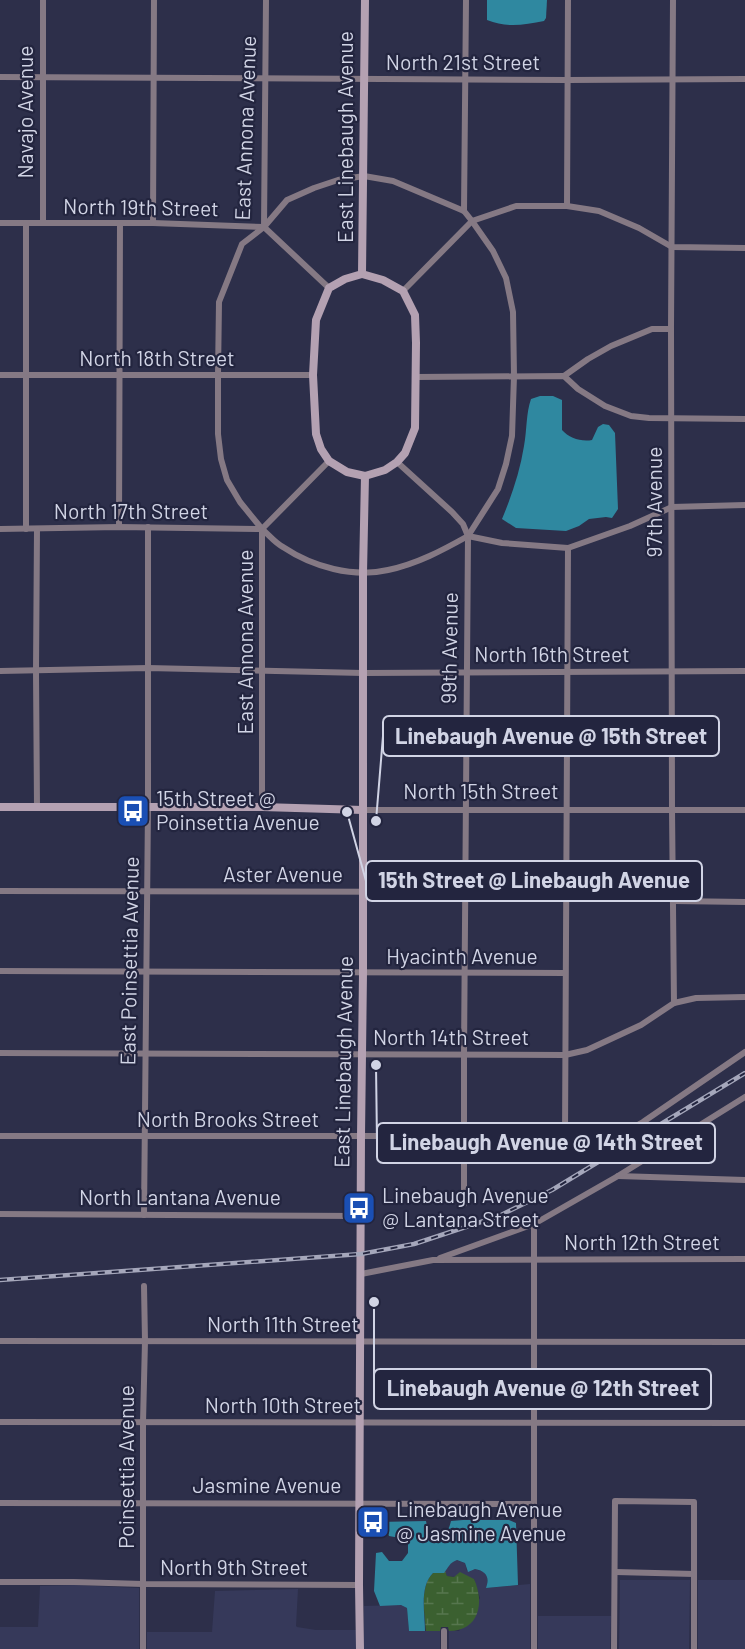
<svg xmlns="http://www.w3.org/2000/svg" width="745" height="1649" font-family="Barlow,sans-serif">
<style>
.built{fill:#36395a}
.wetland{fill:url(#wetland-marsh)}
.water{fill:#2f88a0}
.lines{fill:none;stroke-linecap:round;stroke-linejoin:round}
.street{stroke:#857984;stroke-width:6}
.secondary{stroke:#b4a1b2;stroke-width:8}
.rail-casing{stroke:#a5a7bb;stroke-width:4.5}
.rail{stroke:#23253f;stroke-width:2;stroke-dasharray:7;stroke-linecap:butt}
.labels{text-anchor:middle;stroke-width:4.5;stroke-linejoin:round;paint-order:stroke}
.street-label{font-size:21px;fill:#d1d4e5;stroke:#23253f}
.poi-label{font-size:21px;fill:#d1d4e5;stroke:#23253f;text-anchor:start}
.leader{fill:none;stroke:#d1d4e5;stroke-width:2}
.callout-dot{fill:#d1d4e5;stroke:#23253f;stroke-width:2}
.callout{fill:#23253f;stroke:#d1d4e5;stroke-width:2}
.callout-label{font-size:22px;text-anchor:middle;font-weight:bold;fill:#d1d4e5}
</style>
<defs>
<pattern id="wetland-marsh" width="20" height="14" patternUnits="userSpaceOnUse" patternTransform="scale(1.5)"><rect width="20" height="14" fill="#3b6030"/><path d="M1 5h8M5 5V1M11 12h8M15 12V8" fill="none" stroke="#56764e"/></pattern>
</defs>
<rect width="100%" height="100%" fill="#2d2f4a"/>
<g class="built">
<polygon points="456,1560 465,1563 467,1571 475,1569 484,1572 487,1576 487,1588 530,1584 530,1649 449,1649 449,1631 459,1631 480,1598 474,1579 447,1576 445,1571 447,1568 449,1564"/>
<polygon points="620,1580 690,1580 689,1649 619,1649"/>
<rect x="698" y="1580" width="47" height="69"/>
<polygon points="74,1585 139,1588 139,1649 0,1649 0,1627 38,1627 40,1586"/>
<polygon points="298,1589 296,1626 297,1627 316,1630 356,1630 356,1649 147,1649 147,1632 212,1632 215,1591"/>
<polygon points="401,1605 407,1608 409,1631 440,1631 440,1649 364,1649 364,1606"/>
<polygon points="538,1616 611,1616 610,1649 538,1649"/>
</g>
<path class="wetland" d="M445,1571L447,1576L454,1577L460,1572L474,1579C485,1603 479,1631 449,1631L448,1627H441L440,1631H426C425,1613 419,1587 433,1573H444Z"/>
<g class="water">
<path d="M487,0H547L546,18L544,21C524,25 506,28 487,20Z"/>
<path d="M540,396H553L562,400V430C569,438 581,442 592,440L598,427L603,424L609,425L615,433L618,509L612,518L606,517L589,519L579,526L566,531L516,528L502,519C512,495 520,471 524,446C527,430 526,413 531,399Z"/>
<path d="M463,1520H509L516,1523L518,1585L486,1588C490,1577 486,1571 475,1569L468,1572L465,1563L457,1560C449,1563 449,1567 444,1573H433C419,1587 425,1613 425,1631H409L407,1608L401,1605L380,1606L374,1591L376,1553L382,1552L389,1561H402L408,1553V1544L400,1538L389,1536L388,1533L378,1526V1522L426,1521L428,1531L435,1538C445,1536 449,1530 451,1521Z"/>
</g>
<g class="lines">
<g class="street">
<polyline points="43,0 43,223"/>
<polyline points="673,0 671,329 672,810 674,1003"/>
<polyline points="0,77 568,80 745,79"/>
<polyline points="567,206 568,0"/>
<polyline points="464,211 466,0"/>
<polyline points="0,223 153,223 264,227 329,288"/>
<polyline points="153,223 154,0"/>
<polyline points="264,227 287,200 314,188 338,180 364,176 393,181 464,211 472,221 493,251 506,278 513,312 514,376 512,436 506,464 498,489 468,536 464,1054 464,1204"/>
<polyline points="403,291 472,221 516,206 567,206 599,211 639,228 672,247 745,248"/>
<polyline points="0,375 313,375"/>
<polyline points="564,376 588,359 611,346 652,329 671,329"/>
<polyline points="416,377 564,376 578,389 605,406 631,416 649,418 745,419"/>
<polyline points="397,462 452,512 463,524 468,536"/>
<polyline points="119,527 120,224"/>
<path d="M0,529L119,527L262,529C269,535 275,543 283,547C313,567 353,578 388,570C417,564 443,550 468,536"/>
<polyline points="26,529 26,223"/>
<polyline points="37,529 36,671 37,807"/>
<polyline points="262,529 329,461"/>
<polyline points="468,536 502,543 568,548 630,526 672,507 745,505"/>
<polyline points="0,671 148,668 363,673 745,671"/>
<polyline points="262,807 262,529 240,502 227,480 221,459 218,434 218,375 219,302 242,244 264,227 266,0"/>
<polyline points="363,810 745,810"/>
<polyline points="0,891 565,892"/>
<polyline points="674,901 745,902"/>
<polyline points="0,971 565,973"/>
<polyline points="0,1053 565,1055 587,1050 641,1025 674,1003 696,998 745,997"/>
<polyline points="0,1136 565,1136 604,1138 625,1132 643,1122 745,1052"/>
<polyline points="565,1136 568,548"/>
<polyline points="618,1176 745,1180"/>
<polyline points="0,1214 361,1216"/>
<polyline points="144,1215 148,807 148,527"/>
<polyline points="440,1258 534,1224 618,1176 745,1097"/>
<polyline points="361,1274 433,1260 745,1259"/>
<polyline points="0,1341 745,1342"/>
<polyline points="0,1422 745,1423"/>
<polyline points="0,1503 534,1504"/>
<polyline points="616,1572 694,1574"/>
<polyline points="0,1582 74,1582 143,1584 359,1585"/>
<polyline points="143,1649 143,1422 145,1341 144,1286"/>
<polyline points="444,1649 444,1631"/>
<polyline points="534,1649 534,1224"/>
<polyline points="614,1649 615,1501 694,1502 694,1649"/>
</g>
<g class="secondary">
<polyline points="362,274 365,0"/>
<polyline points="362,274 383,280 403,291 415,315 416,343 415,428 405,453 397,462 385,470 365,476"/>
<polyline points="362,274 345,279 329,288 316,320 313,375 316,434 321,449 329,461 347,472 365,476"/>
<polyline points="0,807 262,807 363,810"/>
<polyline points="360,1649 359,1585 361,1136 363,973 363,573 365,476"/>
</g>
<g class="rail-casing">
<polyline id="rail" points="0,1280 361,1254 414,1244 499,1216 552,1190 745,1073"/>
</g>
<use href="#rail" class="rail"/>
</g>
<defs>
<g id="bus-square" transform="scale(1.725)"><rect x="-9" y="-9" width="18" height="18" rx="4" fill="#1a4fb4" stroke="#23253f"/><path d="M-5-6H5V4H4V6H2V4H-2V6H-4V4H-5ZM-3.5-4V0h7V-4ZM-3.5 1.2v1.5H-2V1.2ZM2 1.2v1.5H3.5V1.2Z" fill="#fff"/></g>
</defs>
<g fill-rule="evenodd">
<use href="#bus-square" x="133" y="811"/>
<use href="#bus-square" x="359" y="1208"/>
<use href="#bus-square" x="373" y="1522"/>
</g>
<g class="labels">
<g class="street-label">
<text x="463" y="70">North 21st Street</text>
<text transform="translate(26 112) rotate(-90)" y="7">Navajo Avenue</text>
<text transform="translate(246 128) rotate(-88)" y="7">East Annona Avenue</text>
<text transform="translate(346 137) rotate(-90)" y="7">East Linebaugh Avenue</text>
<text transform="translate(141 208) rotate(1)" y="7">North 19th Street</text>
<text x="157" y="366">North 18th Street</text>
<text transform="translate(655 502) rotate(-90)" y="7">97th Avenue</text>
<text x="131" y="519">North 17th Street</text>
<text transform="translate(246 642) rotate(-90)" y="7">East Annona Avenue</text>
<text transform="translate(450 648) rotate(-89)" y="7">99th Avenue</text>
<text x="552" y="662">North 16th Street</text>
<text x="481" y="799">North 15th Street</text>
<text x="283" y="882">Aster Avenue</text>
<text x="462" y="964">Hyacinth Avenue</text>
<text transform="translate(130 961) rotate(-89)" y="7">East Poinsettia Avenue</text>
<text x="451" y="1045">North 14th Street</text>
<text transform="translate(344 1062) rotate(-89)" y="7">East Linebaugh Avenue</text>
<text x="228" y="1127">North Brooks Street</text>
<text x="180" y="1205">North Lantana Avenue</text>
<text x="642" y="1250">North 12th Street</text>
<text x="283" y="1332">North 11th Street</text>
<text x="283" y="1413">North 10th Street</text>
<text transform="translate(127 1467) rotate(-90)" y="7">Poinsettia Avenue</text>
<text x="267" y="1493">Jasmine Avenue</text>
<text x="234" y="1575">North 9th Street</text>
</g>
<g class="poi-label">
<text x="156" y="806">15th Street @<tspan x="156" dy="24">Poinsettia Avenue</tspan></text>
<text x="382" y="1203">Linebaugh Avenue<tspan x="382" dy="24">@ Lantana Street</tspan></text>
<text x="396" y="1517">Linebaugh Avenue<tspan x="396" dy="24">@ Jasmine Avenue</tspan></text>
</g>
</g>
<path class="leader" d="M376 821L383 736M347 812L366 881M376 1065L377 1143M374 1302L374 1389"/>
<g class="callout-dot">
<circle cx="376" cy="821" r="6"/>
<circle cx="347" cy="812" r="6"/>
<circle cx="376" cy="1065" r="6"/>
<circle cx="374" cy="1302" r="6"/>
</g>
<g class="callout">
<rect x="383" y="716" width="336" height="40" rx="6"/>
<rect x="366" y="861" width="336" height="40" rx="6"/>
<rect x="377" y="1123" width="338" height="40" rx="6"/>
<rect x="374" y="1369" width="337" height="40" rx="6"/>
</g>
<g class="callout-label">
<text x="551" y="744">Linebaugh Avenue @ 15th Street</text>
<text x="534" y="888">15th Street @ Linebaugh Avenue</text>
<text x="546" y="1150">Linebaugh Avenue @ 14th Street</text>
<text x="543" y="1396">Linebaugh Avenue @ 12th Street</text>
</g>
</svg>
